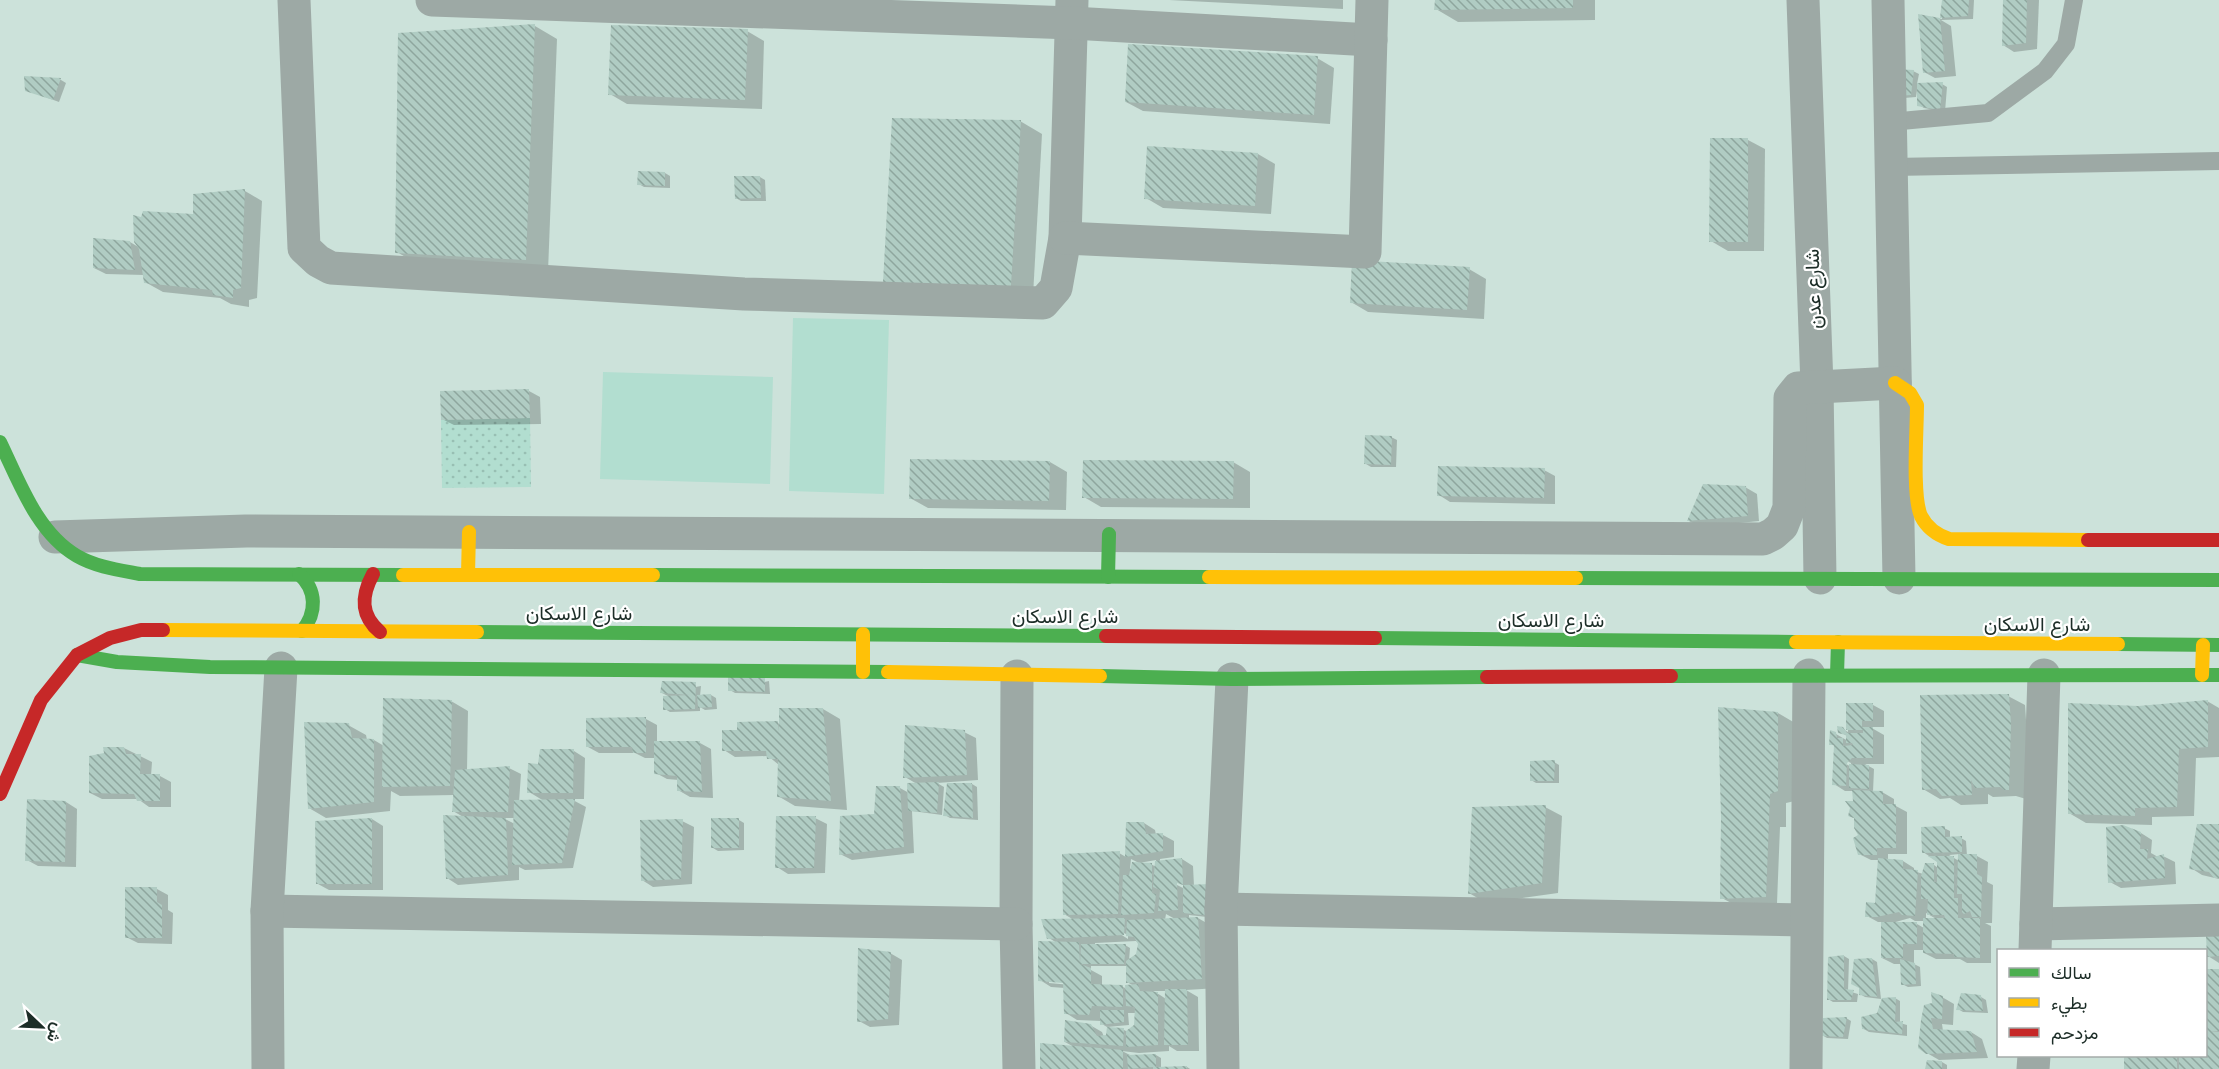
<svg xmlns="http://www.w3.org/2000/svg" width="2219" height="1069" font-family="'PT Sans',Vazirmatn,sans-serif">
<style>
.grass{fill:#b2ded0}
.garden{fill:url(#garden-dots)}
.shadow{fill:#0003;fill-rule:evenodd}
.building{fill:url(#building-back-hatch)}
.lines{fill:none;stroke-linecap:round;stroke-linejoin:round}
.lane{stroke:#9da9a5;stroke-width:18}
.street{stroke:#9da9a5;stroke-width:33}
.fast{stroke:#4caf50;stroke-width:14}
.slow{stroke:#ffc107;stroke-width:14}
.jam{stroke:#c62828;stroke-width:14}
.labels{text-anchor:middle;stroke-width:4.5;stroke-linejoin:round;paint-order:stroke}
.street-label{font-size:20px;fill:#1c2d27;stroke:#fff}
</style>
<defs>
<pattern id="garden-dots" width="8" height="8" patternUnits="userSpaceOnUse" patternTransform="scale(1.5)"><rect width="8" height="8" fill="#b2ded0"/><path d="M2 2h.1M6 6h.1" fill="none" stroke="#98bfb3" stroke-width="1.8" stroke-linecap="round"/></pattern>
<pattern id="building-back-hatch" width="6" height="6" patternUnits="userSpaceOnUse" patternTransform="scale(1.5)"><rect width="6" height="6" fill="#b0ccc3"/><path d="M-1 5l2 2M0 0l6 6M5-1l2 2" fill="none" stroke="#8ea69e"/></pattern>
</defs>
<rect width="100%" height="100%" fill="#cce2da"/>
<g class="grass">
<polygon points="793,318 889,320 884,494 789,491"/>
<polygon points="603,372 773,377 770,484 600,479"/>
</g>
<polygon class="garden" points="530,418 531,487 442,488 441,420"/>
<g class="shadow">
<polygon points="1169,0 1343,0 1343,9"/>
<polygon points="1436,0 1595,0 1595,20 1458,22 1436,9"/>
<polygon points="1944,0 1974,0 1973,19 1941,20 1951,26 1956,76 1935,78 1924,72 1920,15 1942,19"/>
<polygon points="2004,0 2039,0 2037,49 2014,52 2003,45"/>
<polygon points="535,26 557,39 548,272 419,265 397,252"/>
<polygon points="747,31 764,41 762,109 627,104 610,94"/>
<polygon points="1317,58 1334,68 1330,124 1143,111 1126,102"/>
<polygon points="1913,71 1919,74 1917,84 1942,84 1947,87 1945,112 1924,108 1919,105 1919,90 1917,90 1916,97 1904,98"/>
<polygon points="25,78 61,80 66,83 59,102 26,90"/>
<polygon points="1020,121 1042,134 1032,314 905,313"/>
<polygon points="1748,140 1765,149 1764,251 1728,251 1711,241"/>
<polygon points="1258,154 1275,164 1271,214 1163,208 1146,198"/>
<polygon points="665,173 670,176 670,188 644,187 639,184"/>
<polygon points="760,177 765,180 766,201 741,201 736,198"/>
<polygon points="245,191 262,201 257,298 249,300 249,307 231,304 220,298 163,292 145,282 144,275 106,274 94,268 130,242 140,248 142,219 194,216"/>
<polygon points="1469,269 1486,279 1484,319 1368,312 1351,302"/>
<polygon points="529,391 540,397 541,424 454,425 442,419"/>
<polygon points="1391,437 1397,440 1396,467 1371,467 1366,464"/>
<polygon points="1050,462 1067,472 1066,510 928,508 910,498"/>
<polygon points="1233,462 1250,472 1250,508 1101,507 1084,497"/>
<polygon points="1544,470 1555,476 1555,504 1450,502 1439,495"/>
<polygon points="1745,487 1757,494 1759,521 1700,527 1689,521"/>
<polygon points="769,681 770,694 735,693 730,690"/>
<polygon points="701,686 700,696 711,695 716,698 717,709 705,710 700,707 700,711 670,712 665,709 670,697 662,693"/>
<polygon points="2008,696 2025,705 2027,734 2026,799 2016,796 1993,797 1988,794 1988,804 1961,805 1950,798 1940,799 1923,789"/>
<path d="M451,701L468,711L467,771L509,768L521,774L519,802L544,801L529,792L539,766L574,751L585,758L584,799H571L586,807L573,868L525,870L519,867V880L458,885L447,878L465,818L453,811L454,795L400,796L391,791L390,811L326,818L309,808L348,725L366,735L367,740H374L384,746ZM503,818H515V824Z"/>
<polygon points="2207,701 2219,708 2219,757 2196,758 2194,816 2152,817 2152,825 2086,823 2069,813 2138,708"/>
<path d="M1848,705H1873L1884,711V727H1870L1884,735V764H1865L1874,769L1873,792H1882L1894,799V805L1907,812V854H1888V860L1903,861L1914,868V871L1923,874L1934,865L1938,868V862L1923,852L1944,828L1950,831V838H1961L1966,841L1967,856H1977L1988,862L1987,882L1993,885L1992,923H1985L1991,926V963H1967L1960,959H1936L1924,953V950H1914V964L1920,967L1921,986L1908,987L1902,984V964H1894L1882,958L1883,922H1878L1867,916L1876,904L1879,860H1871L1859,854L1860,836L1856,819L1849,816L1854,802V791H1845L1834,784L1836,747L1831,744L1836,734L1848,741L1847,736L1840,732L1842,729L1848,732ZM1841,758L1851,763V767L1840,760ZM1960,854L1959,861L1949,855ZM1926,913L1938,920H1926ZM1910,918L1915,921H1925L1924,928L1917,924L1892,923Z"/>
<polygon points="1719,708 1778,713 1795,723 1795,801 1786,803 1786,827 1780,827 1777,903 1733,904 1722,898 1722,818"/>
<polygon points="823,709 840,719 847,810 795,806 778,796 779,765 768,756 735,757 724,750 777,723 780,724"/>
<polygon points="646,719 657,725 657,742 700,743 711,749 713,798 690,797 678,790 679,780 667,779 656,773 656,758 645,758 635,753 599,753 588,747"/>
<polygon points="964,732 976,738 978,780 937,783 944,787 942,815 912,811 914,853 852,860 840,854 900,788 909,793 917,784 905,777"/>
<polygon points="124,748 152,762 151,776 160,776 171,782 171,807 149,807 138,799 102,799 90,793 105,754"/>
<polygon points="1554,762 1559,765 1559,783 1536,783 1531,780"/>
<polygon points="972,784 977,787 978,820 950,818 945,815"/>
<polygon points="66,802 77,809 76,867 38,866 27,860"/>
<polygon points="1545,807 1562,816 1558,893 1486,903 1469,893"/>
<polygon points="815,818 827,824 825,873 788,874 777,867"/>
<polygon points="372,819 383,826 383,890 329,890 318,884"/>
<polygon points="739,820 744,823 744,850 718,851 713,848"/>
<polygon points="682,821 694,827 692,884 653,887 642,880"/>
<path d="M1144,823L1155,830L1156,835H1163L1174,841V857L1160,859V862L1182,859L1193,866L1194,886L1216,918L1189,915V919L1198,918L1215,928L1218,988L1186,990L1198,997L1199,1051H1177L1169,1046V1051L1139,1053L1122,1051L1132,1056L1156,1055L1161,1058V1068L1187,1067L1190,1069H1041L1076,1048L1065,1042L1090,1025L1102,1032L1104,1037L1124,1030L1128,1032L1135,1025L1136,1013H1128L1129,1025L1107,1027L1102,1024V1021L1077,1020L1066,1013L1065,988L1051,987L1040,980L1057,943L1049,938L1074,920L1064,914L1119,853L1126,857ZM1131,859L1139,863L1156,860V867L1151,864L1130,869ZM1171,878L1185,886V889L1169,881ZM1166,914L1175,919L1165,920ZM1118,930L1128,935V939L1117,932ZM1136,941L1140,944L1137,955L1129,961L1130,948L1125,945H1095V943ZM1091,966H1128L1127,982L1134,986L1127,989L1123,987L1102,986V976L1091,970ZM1049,980L1071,982V985L1049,983ZM1153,991H1166V999L1160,995Z"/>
<polygon points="2219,826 2219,879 2202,875 2191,868"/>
<polygon points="2141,833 2152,840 2151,853 2158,857 2163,856 2175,862 2176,884 2121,888 2110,882"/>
<polygon points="157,889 168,895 168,910 173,913 172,944 138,943 126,937"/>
<polygon points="2219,936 2219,963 2208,956"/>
<polygon points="890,953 902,960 899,1025 870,1027 859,1021"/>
<polygon points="1844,956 1849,959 1848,991 1858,994 1857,1002 1833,1002 1828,999"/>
<polygon points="1872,959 1877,962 1881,999 1865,997 1860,994"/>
<polygon points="2206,970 2219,970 2219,1069 2126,1069 2126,1056 2206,1056"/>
<polygon points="1942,997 1954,1004 1953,1025 1942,1024 1943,1031 1971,1032 1982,1039 1988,1058 1939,1060 1927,1053 1922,1020 1933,1004"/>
<polygon points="1981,997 1986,1000 1988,1013 1963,1012 1958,1009"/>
<polygon points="1895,998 1900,1001 1900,1023 1907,1025 1907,1036 1869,1032 1864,1029"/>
<polygon points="1846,1018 1851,1021 1848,1039 1827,1038 1822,1035"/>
<polygon points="1942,1062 1947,1065 1947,1069 1927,1069"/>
</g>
<g class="building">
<polygon points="1435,0 1573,0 1573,8 1434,10"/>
<polygon points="1942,0 1969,0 1968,16 1940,18 1945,71 1923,73 1918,14 1940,18"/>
<polygon points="2003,0 2027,0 2026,43 2002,46"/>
<polygon points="535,24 526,260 395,253 398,33"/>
<polygon points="611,25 748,29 745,100 608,95"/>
<polygon points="1128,44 1318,56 1314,115 1125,102"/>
<polygon points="1896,69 1914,70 1911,95 1897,96"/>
<polygon points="24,76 61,78 53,100 25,91"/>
<polygon points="1943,82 1940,110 1917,106 1917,83"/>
<polygon points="892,118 1021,120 1010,302 882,301"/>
<polygon points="1710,138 1748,138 1748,242 1709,242"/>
<polygon points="1147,146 1258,153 1255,206 1144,199"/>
<polygon points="638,171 665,172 665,186 637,185"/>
<polygon points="734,176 760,176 761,198 735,199"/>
<polygon points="245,189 241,288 233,290 233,298 213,295 212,290 144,283 139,249 134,242 133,215 141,217 143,211 193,214 193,194"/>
<polygon points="93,238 130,241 135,270 93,268"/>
<polygon points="1352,260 1470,267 1467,310 1350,303"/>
<polygon points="529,389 530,418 441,420 440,391"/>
<polygon points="1365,435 1392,436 1391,465 1364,464"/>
<polygon points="910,459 1050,461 1049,501 909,499"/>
<polygon points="1083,460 1234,461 1233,499 1082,498"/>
<polygon points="1438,466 1545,468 1544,498 1437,496"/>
<polygon points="1703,484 1746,486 1748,516 1687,521"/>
<polygon points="728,677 765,677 765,692 728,691"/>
<polygon points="662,681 696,682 695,709 663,710 663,696 690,695 660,693"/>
<polygon points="711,694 712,707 698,708 697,695"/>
<polygon points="2009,694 2011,724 2009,790 2004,790 2000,787 1975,788 1971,780 1972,795 1942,796 1936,789 1922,790 1920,695"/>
<polygon points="383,698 452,700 450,786 382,787"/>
<polygon points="2208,700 2208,747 2179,749 2177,807 2135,808 2135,816 2068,814 2068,703 2138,706"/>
<polygon points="1846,703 1873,703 1873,721 1862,721 1862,727 1873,727 1873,758 1852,758 1847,763 1846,786 1832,785 1834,745 1829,745 1830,730 1836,732 1837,738 1843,738 1843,746 1853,745 1852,743 1846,743 1846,735 1838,733 1837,726 1843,727 1847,733 1863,733 1863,730 1846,730"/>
<polygon points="1718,707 1778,712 1778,791 1770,794 1766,897 1720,899 1721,818"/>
<polygon points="779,708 823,708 831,801 777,797 778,759 767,759 766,751 722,751 722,730 737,730 737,722 778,721 779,732"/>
<polygon points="646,717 646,753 633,753 632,747 586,747 586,718"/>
<polygon points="304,722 349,723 352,738 374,739 374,802 308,809"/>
<polygon points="905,725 965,730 967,775 903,778"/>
<polygon points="654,741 700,741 702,792 677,791 677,776 654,774"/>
<polygon points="103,747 124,747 126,754 141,754 140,774 160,774 160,801 137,801 134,794 89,793 89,756 104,753"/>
<polygon points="540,749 574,749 573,793 527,793 528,763 538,764"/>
<polygon points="1555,760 1554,781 1530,781 1530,761"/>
<polygon points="1849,764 1869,765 1869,789 1849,788"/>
<polygon points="510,766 508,812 452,812 455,770"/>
<polygon points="939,782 937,813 908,811 907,783"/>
<polygon points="947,783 972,783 973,818 943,816"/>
<polygon points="876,786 900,786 904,847 839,855 840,816 874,814"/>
<polygon points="1852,790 1883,791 1883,804 1896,804 1896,848 1877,848 1877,855 1858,855 1853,838 1858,835 1854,828 1854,818 1848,816 1850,808 1845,801 1853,801"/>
<polygon points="27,799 66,801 65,862 25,861"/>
<polygon points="575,799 562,863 512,865 514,800"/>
<polygon points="1546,805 1542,883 1468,894 1472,807"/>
<polygon points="443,815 506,818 508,875 446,879"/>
<polygon points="776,816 816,816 814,868 775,868"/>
<polygon points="372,818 372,884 316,884 315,821"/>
<rect x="711" y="818" width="28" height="30"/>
<polygon points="683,819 681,879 641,881 640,820"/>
<polygon points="1126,822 1144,822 1146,834 1163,833 1163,851 1125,857"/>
<polygon points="2197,824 2219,824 2219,878 2214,878 2209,872 2189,869"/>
<polygon points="2123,825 2141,832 2140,849 2148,849 2147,859 2164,854 2165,878 2108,883 2106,827"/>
<polygon points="1945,826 1945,837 1962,836 1962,852 1922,853 1921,827"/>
<polygon points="1120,851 1118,914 1063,915 1062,854"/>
<polygon points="1958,854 1977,854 1977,874 1982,877 1981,917 1972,917 1970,911 1964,914 1962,912 1962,894 1957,894"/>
<polygon points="1928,856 1954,856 1954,898 1958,898 1958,918 1980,918 1980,958 1954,957 1954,954 1923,953 1923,918 1945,918 1944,915 1927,915 1928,899 1921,899 1921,876 1925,863 1934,863 1934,882 1937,882 1937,862"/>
<polygon points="1182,858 1183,885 1177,883 1178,910 1158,911 1160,890 1153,887 1155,861"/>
<polygon points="1878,858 1903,860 1903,869 1918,870 1915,916 1902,915 1899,912 1877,917 1865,917 1866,902 1875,903"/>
<polygon points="1132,862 1152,863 1152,893 1156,894 1154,913 1121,915 1123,875 1129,875"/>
<polygon points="1211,884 1212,916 1183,913 1183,885"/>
<polygon points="125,887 157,887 157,902 162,905 162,938 125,938"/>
<polygon points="1198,917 1202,979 1126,983 1126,961 1136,954 1138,944 1134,937 1126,936 1127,920"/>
<polygon points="1125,918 1124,935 1047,939 1041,919"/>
<polygon points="1881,922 1917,922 1917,944 1903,944 1903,958 1881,958"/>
<polygon points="2219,935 2219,956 2207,957 2206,936"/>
<polygon points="1038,941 1079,942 1080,964 1091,968 1091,984 1123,985 1123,1007 1092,1006 1089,1015 1064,1014 1063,983 1038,981"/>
<polygon points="1081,944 1126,944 1124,964 1080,964"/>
<polygon points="858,948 891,952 888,1019 857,1022"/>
<polygon points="1844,955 1844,989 1854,990 1851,1000 1827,1000 1828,957"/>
<polygon points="1872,958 1877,997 1859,995 1859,988 1851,984 1854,959"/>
<polygon points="1900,959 1915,963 1916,984 1901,985"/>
<polygon points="2206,969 2219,969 2219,1031 2210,1031 2219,1032 2219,1069 2179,1069 2179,1056 2206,1056"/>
<polygon points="1138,984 1140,991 1158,992 1158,1045 1126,1047 1126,1031 1134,1025 1135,1007 1126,1006 1125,985"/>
<polygon points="1165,989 1187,989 1188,1045 1164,1045"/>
<polygon points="1931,992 1943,996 1942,1019 1931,1018 1933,1029 1971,1031 1977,1052 1926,1054 1918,1048 1921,1020 1924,1005 1932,1003"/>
<polygon points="1961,993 1981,995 1983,1011 1956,1010"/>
<polygon points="1896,997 1895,1022 1903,1021 1902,1034 1862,1029 1861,1017 1877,1013 1882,998"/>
<polygon points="1100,1010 1124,1010 1124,1022 1100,1025"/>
<polygon points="1847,1017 1843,1037 1821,1036 1823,1018"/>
<polygon points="1065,1020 1091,1024 1097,1036 1106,1035 1107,1027 1124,1028 1123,1046 1064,1042"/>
<polygon points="1040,1043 1123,1050 1123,1069 1040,1069"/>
<polygon points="1156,1054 1156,1067 1187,1066 1187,1069 1153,1069 1153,1067 1128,1069 1127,1055"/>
<rect x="2124" y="1056" width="53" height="13"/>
<polygon points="1927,1060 1942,1061 1942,1069 1925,1069"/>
</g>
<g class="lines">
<g class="lane">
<polyline points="1890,122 1988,113 2045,71 2066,44 2074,0"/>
<polyline points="1892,167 2219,161"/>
</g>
<g class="street">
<polyline points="294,0 304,248 318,261 331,268 744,294 1043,303 1056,288 1065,238 1072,0"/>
<polyline points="432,0 1072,23 1371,40"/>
<polyline points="1803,0 1817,386 1820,578"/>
<polyline points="1888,0 1899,578"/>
<polyline points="1065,238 1365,252 1372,0"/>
<polyline points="55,537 246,531 1763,539 1773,534 1782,526 1789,508 1790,398 1798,388 1895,383"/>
<polyline points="1017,676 1016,924 1019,1069"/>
<polyline points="1221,909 1806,920"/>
<polyline points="267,911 1016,924"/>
<polyline points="2036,924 2219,920"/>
<polyline points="2035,950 2044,675"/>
<polyline points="268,1069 267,911 281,668"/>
<polyline points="1223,1069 1221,909 1232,679"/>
<polyline points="1806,1069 1809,675"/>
<polyline points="2033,1069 2034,1056"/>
</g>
<g class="fast">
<path d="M0,442C19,481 37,533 77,556C96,567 119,570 140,574L403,575"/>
<path d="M299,574C317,590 317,613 302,631"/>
<polyline points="653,575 1209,577"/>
<polyline points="1108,577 1109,534"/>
<polyline points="1576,578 2219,580"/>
<polyline points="477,632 1106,636"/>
<polyline points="1375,638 1796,642"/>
<polyline points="2118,644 2219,645"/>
<polyline points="77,655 117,662 210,667 888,672"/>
<polyline points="1837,675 1838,642"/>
<polyline points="1100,676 1232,679 1487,677"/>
<polyline points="1671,676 2219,675"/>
</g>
<g class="slow">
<path d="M1895,383L1910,393L1917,405C1917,430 1912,496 1921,516C1927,528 1937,535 1949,539L2088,540"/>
<polyline points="468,574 469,532"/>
<polyline points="403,575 653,575"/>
<polyline points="1209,577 1576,578"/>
<polyline points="163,630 477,632"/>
<polyline points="863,634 863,672"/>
<polyline points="1796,642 2118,644"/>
<polyline points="888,672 1100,676"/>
<polyline points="2202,675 2203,645"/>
</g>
<g class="jam">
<polyline points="2088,540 2219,540"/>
<path d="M373,574C361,596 360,615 380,632"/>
<polyline points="1106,636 1375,638"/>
<polyline points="1487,677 1671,676"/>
<polyline points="0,794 41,700 77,655 110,638 141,630 163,630"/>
</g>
</g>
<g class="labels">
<g class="street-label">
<text transform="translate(1813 289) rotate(-92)" y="7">شارع عدن</text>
<text x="579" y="620">شارع الاسكان</text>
<text x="1065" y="623">شارع الاسكان</text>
<text x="1551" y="627">شارع الاسكان</text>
<text x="2037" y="631">شارع الاسكان</text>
</g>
</g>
<rect x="1997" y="949" width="210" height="108" fill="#ffffff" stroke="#a4aba9" stroke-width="1.5"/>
<rect x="2009" y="968" width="30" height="9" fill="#4caf50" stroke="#a4aba9" stroke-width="1.5"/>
<text x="2051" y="979" font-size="18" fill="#1c2d27">سالك</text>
<rect x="2009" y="998" width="30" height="9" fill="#ffc107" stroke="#a4aba9" stroke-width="1.5"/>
<text x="2051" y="1009" font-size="18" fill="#1c2d27">بطيء</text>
<rect x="2009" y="1028" width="30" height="9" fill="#c62828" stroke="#a4aba9" stroke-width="1.5"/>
<text x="2051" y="1039" font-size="18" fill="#1c2d27">مزدحم</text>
<g transform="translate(42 1027) rotate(113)" stroke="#ffffff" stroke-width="4.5" paint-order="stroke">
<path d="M0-4.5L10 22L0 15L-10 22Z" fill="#1c2d27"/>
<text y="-9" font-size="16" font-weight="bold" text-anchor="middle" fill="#1c2d27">ش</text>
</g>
</svg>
